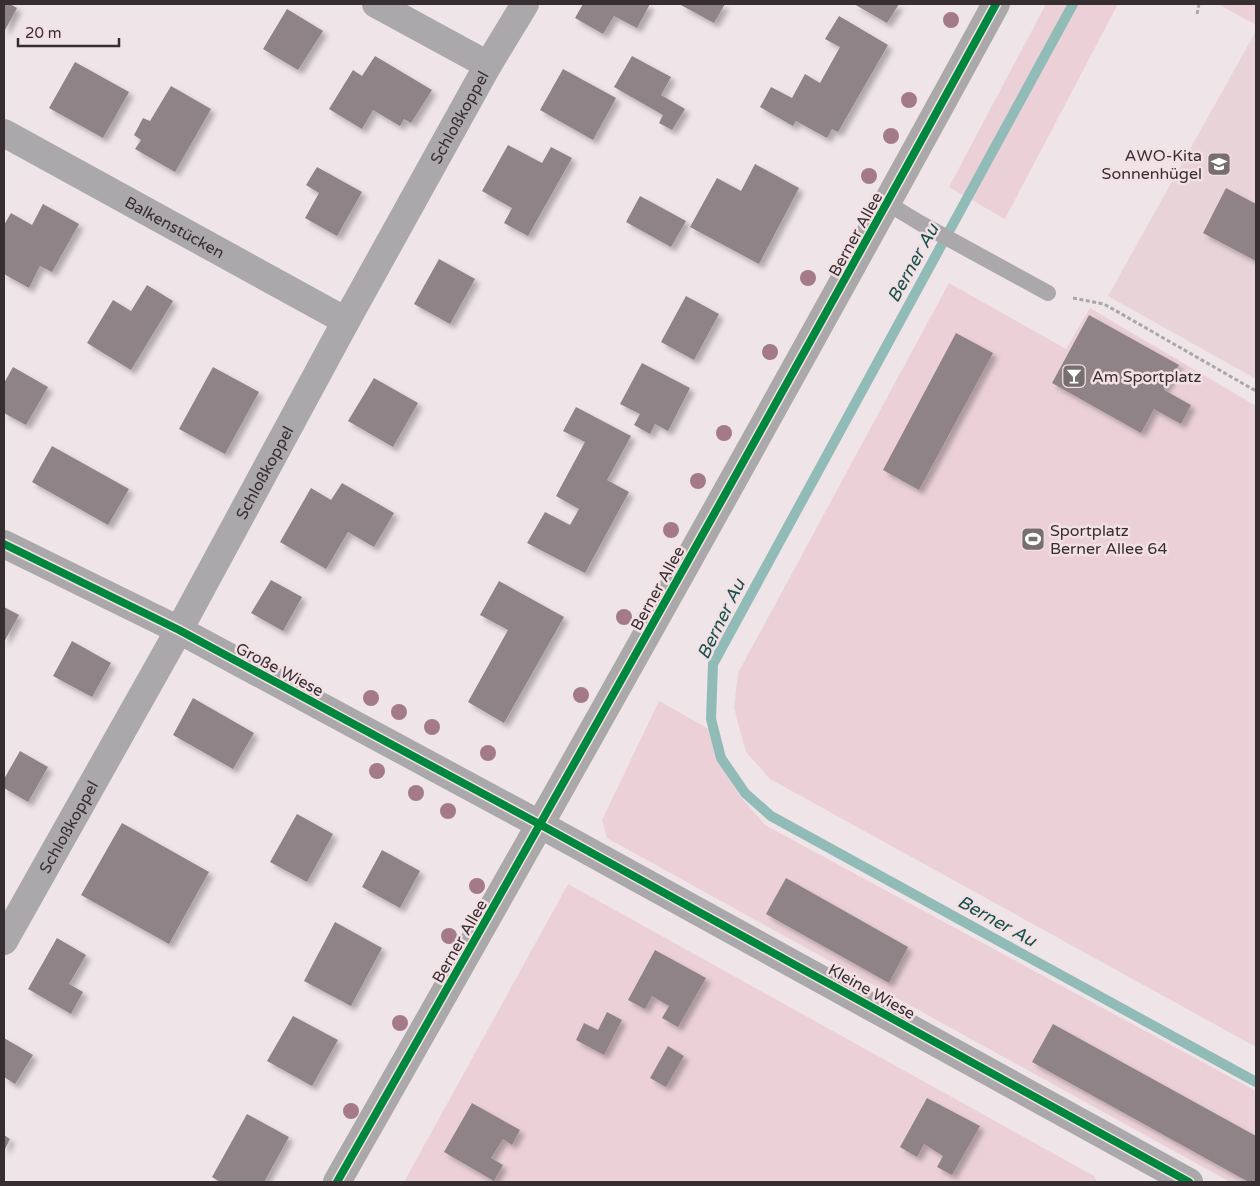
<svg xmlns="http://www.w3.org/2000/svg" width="1260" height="1186" font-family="'Varela Round',sans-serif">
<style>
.built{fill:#e8d4d8}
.green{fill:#ebd1d7}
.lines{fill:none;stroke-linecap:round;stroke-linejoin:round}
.stream{stroke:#90bbb6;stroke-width:10}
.building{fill:#908387;filter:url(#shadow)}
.path{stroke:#a9a8a8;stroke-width:3;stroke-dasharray:4 2.5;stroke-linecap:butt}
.lane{stroke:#aaa8aa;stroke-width:16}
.street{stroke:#aaa8aa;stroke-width:28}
.secondary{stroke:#aaa8a9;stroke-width:28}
.cycleway-casing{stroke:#f3e0e5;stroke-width:11}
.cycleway{stroke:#00873e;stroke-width:8}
.tree{fill:#a57a88}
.labels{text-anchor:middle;stroke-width:5;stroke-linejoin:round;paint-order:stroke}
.street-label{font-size:16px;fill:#362e30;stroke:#f3e0e5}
.poi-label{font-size:16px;fill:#362e30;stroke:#f3e0e5;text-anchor:start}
.water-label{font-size:18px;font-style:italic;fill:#17514b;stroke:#f3e0e5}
</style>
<defs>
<filter id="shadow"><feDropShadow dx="4.5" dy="4.5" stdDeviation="2.5" flood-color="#0004"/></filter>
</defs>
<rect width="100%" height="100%" fill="#efe4e7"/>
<polygon class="built" points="1256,31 1256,379 1108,296"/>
<g class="green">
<polygon points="1046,4 1118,4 1005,219 949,187"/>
<polygon points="1218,4 1256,4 1256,25"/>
<polygon points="949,283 1066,349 1090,308 1256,406 1256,1047 770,779 746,752 734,708 738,673"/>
<polygon points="659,701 709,729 718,761 740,796 765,825 1256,1091 1256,1182 1230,1182 607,838 602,820"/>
<polygon points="568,884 1094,1176 1097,1182 404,1182"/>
</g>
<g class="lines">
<polyline class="stream" points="1073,4 713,664 711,719 721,758 745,793 771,816 1256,1082"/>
</g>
<g class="building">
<polygon points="4,4 10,4 17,8 4,32"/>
<polygon points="583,4 650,4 637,28 614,16 603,34 575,18"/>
<polygon points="679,4 725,4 714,23"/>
<polygon points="854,4 899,4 887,23"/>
<polygon points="287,9 323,31 298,70 263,49"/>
<polygon points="839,16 888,45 838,132 832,129 827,138 796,121 793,126 760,107 771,87 792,98 805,74 820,83 840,47 825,39"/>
<polygon points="375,56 432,90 411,123 404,119 400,126 373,110 362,129 329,109 353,70 362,76"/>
<polygon points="632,56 671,77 661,95 685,109 672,130 659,123 663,115 614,87"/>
<polygon points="75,62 129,92 103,138 49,108"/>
<polygon points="563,69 616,98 593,140 540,110"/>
<polygon points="171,86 211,109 175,172 135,149 141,140 134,135 143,118 150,121"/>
<polygon points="508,145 542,163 551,147 572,158 528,236 504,223 512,208 482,191"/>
<polygon points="755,164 799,188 759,264 690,227 717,178 741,191"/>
<polygon points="317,167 362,192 337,236 305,218 319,193 306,185"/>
<polygon points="1226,188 1256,204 1256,261 1203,233"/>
<polygon points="640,196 686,221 671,247 626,222"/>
<polygon points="43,204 79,224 52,272 40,266 29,288 4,274 4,225 11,213 32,225"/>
<polygon points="439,259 475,279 450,324 414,304"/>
<polygon points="147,285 173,301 131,370 87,343 113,300 131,311"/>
<polygon points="686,296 719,314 694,360 661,342"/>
<polygon points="1089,315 1179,365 1164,390 1191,405 1181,424 1154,409 1141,433 1052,383"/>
<polygon points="956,333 993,353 919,490 883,470"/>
<polygon points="642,363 690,388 668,431 655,424 650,434 634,425 640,414 620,404"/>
<polygon points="13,367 48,387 26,425 4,413 4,383"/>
<polygon points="213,367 259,392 225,454 179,429"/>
<polygon points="374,378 418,403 393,447 348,421"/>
<polygon points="576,407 631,436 607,480 629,492 585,573 527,543 545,512 570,525 579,509 556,496 585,442 563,431"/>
<polygon points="52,446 129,489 108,525 32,482"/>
<polygon points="342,483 394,513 374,547 348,532 326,569 280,542 311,488 331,500"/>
<polygon points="271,580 302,597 283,631 251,613"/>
<polygon points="499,581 564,617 504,723 468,702 508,630 480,615"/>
<polygon points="4,607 19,615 4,642"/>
<polygon points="72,641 111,663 92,697 53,676"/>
<polygon points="193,698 254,733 233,769 173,735"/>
<polygon points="20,751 48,767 28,802 4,788 4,779"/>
<polygon points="297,814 333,834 307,882 270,862"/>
<polygon points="122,823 209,872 169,944 81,895"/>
<polygon points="382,850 420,871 400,908 362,887"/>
<polygon points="786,878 908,947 889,983 766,914"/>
<polygon points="335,922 382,948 351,1006 304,981"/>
<polygon points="57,938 86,955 69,984 83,992 71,1014 28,989"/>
<polygon points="655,950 706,978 678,1027 662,1018 669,1006 652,996 645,1009 628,1000"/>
<polygon points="607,1012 622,1020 604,1055 576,1040 584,1023 598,1030"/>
<polygon points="293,1016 338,1040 312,1086 267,1061"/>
<polygon points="1053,1024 1256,1136 1256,1182 1249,1182 1236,1175 1032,1062"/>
<polygon points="4,1038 33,1055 15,1084 4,1077"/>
<polygon points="668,1046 684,1056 666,1087 650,1078"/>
<polygon points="927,1098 980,1126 952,1175 937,1167 943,1156 924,1144 917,1157 900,1147"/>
<polygon points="472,1103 520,1130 512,1145 503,1139 491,1158 503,1165 494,1181 444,1152"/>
<polygon points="247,1114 289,1137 264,1182 220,1182 212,1177"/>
<polygon points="4,1135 10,1139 4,1151"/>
</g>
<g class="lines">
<g class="path">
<polyline points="1197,14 1199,4"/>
<polyline points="1073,298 1104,304 1256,391"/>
</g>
<polyline class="lane" points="887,203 920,223 1048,293"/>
<g class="street">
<polyline points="376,4 488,65"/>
<path id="s1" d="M4,133L346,321"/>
<polyline points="4,544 179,630 541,825 1189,1182"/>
<path id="s2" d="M4,941L179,630L346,321L488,65L525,4"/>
</g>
<path class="secondary" d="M337,1182C560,791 780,399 996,4"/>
<g class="cycleway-casing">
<g id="cycleway">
<polyline points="4,544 179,630 541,825 1189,1182"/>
<path d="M337,1182C560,791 780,399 996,4"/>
</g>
</g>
<use href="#cycleway" class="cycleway"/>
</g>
<g class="tree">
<circle cx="951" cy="20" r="8"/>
<circle cx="909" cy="100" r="8"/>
<circle cx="891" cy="136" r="8"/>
<circle cx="869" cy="176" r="8"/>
<circle cx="808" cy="278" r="8"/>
<circle cx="770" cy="352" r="8"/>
<circle cx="724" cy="433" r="8"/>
<circle cx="698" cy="481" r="8"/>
<circle cx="671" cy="530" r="8"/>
<circle cx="624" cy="617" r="8"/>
<circle cx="581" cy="695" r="8"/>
<circle cx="371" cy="698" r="8"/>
<circle cx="399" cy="712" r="8"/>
<circle cx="432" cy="727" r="8"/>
<circle cx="488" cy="753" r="8"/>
<circle cx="377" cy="771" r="8"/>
<circle cx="416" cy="793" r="8"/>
<circle cx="448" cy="811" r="8"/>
<circle cx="477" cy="886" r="8"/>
<circle cx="449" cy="936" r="8"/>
<circle cx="400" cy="1023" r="8"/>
<circle cx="351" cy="1111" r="8"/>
</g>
<defs>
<g id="school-square" transform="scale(1.25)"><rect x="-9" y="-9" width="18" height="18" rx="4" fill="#776e70" stroke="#f3e0e5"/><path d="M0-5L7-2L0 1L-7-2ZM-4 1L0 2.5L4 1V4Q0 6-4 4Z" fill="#fff"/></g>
<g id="bar-square" transform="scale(1.25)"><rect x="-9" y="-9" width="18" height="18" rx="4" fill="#776e70" stroke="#f3e0e5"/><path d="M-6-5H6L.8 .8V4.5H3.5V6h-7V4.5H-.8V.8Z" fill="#fff"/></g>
<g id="stadium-square" transform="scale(1.25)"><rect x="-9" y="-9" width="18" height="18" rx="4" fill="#776e70" stroke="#f3e0e5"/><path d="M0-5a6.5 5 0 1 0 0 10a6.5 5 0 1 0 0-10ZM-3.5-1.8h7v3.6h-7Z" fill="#fff"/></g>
</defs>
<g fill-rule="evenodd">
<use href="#school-square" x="1219" y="164"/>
<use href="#bar-square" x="1074" y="376"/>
<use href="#stadium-square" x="1033" y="539"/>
</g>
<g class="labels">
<g class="street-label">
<text dy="6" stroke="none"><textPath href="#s2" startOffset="941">Schloßkoppel</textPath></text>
<text dy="6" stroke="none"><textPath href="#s1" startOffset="195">Balkenstücken</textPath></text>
<text transform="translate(855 234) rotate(-61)" y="6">Berner Allee</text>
<text dy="6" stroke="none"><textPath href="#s2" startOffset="536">Schloßkoppel</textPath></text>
<text transform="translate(657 588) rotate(-61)" y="6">Berner Allee</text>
<text transform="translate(280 669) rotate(28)" y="6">Große Wiese</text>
<text dy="6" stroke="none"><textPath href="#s2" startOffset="131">Schloßkoppel</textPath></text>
<text transform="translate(459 941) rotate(-60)" y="6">Berner Allee</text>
<text transform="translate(872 991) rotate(29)" y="6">Kleine Wiese</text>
</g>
<g class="poi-label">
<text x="1202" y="161" text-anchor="end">AWO-Kita<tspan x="1202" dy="18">Sonnenhügel</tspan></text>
<text x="1092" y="382">Am Sportplatz</text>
<text x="1050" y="536">Sportplatz<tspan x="1050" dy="18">Berner Allee 64</tspan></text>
</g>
<g class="water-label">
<text transform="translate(913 263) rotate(-61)" y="6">Berner Au</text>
<text transform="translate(721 619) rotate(-64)" y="6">Berner Au</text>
<text transform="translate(997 921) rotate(29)" y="6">Berner Au</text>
</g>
</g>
<rect width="1260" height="1186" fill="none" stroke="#362e30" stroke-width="10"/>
<path d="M18 38v8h101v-8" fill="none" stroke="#362e30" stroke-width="2.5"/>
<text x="25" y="38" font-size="15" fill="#362e30" stroke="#f3e0e5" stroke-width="4" paint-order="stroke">20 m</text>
</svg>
